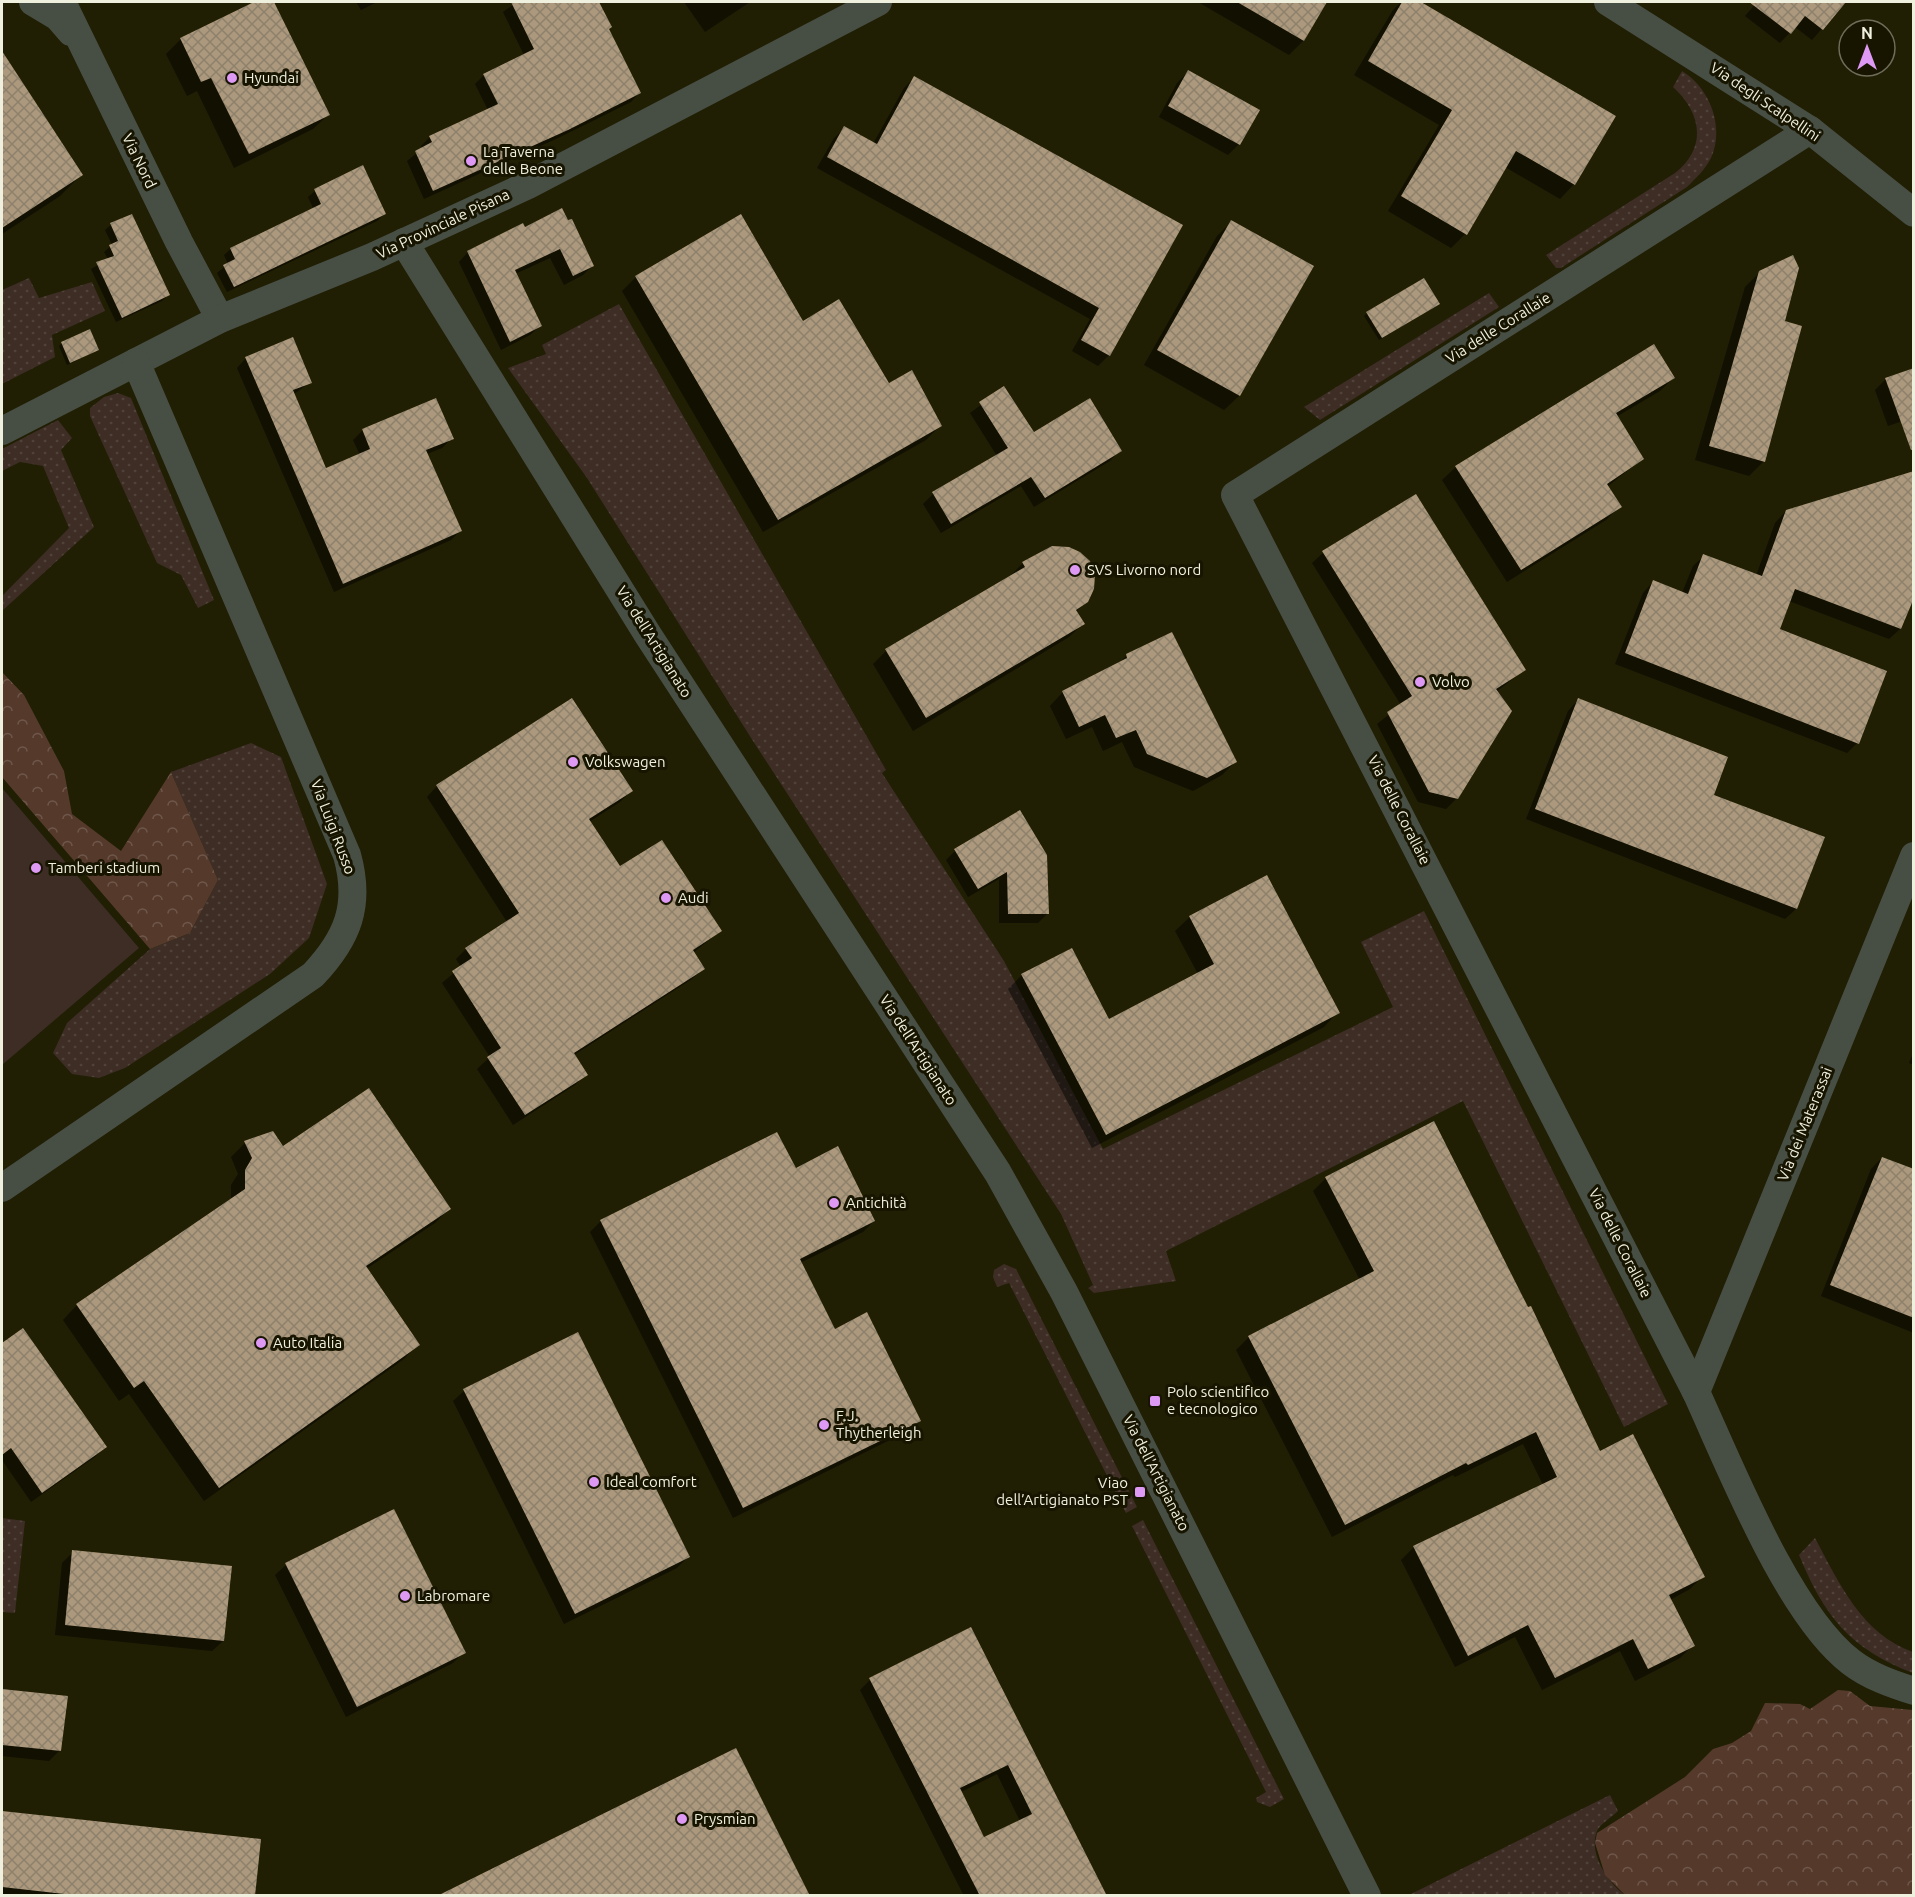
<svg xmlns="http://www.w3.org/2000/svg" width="1915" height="1897" font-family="Ubuntu,sans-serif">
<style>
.grass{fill:url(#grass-dots)}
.forest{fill:url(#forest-crowns)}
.pitch{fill:#3d2d25}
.shadow{fill:#0007;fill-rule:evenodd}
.building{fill:url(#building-cross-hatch);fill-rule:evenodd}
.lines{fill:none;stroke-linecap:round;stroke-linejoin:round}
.minor{stroke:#474f44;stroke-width:28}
.poi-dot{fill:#dd99f3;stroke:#171500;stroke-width:2}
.labels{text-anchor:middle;stroke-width:6;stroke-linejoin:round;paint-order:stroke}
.poi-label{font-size:15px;fill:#f0f0df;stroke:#171500;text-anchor:start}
.street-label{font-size:15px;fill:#f0f0df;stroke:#171500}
</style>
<defs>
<pattern id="grass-dots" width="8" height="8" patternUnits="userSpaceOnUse" patternTransform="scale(1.5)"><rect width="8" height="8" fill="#3d2d25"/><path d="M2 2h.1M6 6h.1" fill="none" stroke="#50423a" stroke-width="1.8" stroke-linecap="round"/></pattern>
<pattern id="forest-crowns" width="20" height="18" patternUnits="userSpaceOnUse" patternTransform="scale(1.5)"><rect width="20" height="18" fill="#553a2c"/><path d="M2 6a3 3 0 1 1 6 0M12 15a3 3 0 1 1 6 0" fill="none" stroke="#6e574a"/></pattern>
<pattern id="building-cross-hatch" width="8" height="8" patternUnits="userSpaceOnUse" patternTransform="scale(1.5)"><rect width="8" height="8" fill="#ac997d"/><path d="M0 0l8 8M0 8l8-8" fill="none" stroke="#8e816c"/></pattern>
</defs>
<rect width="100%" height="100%" fill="#201e03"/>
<g class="grass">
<path d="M1682,71C1710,88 1725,127 1711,158C1705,170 1696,178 1687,187L1561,268H1556L1546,255L1675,173C1708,147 1701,112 1673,87Z"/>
<polygon points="29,278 39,298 92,282 105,311 52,335 55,357 2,384 2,290"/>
<polygon points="1489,293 1499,307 1320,420 1304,407"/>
<polygon points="619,304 886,770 882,773 1004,961 1103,1149 1393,1007 1361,942 1424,911 1668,1404 1624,1427 1463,1101 1166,1251 1176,1281 1094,1293 1088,1288 1093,1285 1061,1214 753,741 587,478 508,368 546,354 542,345"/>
<polygon points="118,393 131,398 214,600 198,608 181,575 157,563 90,416 90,408 104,397"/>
<polygon points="58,420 72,438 61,450 94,527 2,611 2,596 69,528 43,466 20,462 2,471 2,449"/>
<polygon points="251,743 281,757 327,884 309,938 270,974 125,1068 99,1078 72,1074 53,1053 67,1023 150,949 190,933 218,880 171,772"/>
<polygon points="1004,1264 1016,1269 1137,1507 1126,1513 1009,1283 997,1287 993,1277 994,1270"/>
<polygon points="2,1518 25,1521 15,1613 2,1612"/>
<polygon points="1143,1520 1284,1799 1270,1807 1257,1802 1256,1798 1266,1792 1132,1526"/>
<path d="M1815,1538C1839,1583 1862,1634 1913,1652V1673C1850,1649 1824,1616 1799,1555Z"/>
<path d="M1610,1795L1618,1811C1612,1817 1600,1824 1597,1831C1588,1853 1608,1883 1625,1895L1407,1896Z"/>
</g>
<g class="forest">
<polygon points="2,672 24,695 64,771 72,814 121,851 171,772 218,880 190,933 150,949 2,777"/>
<polygon points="1838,1690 1850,1691 1870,1706 1913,1710 1913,1895 1625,1895 1605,1875 1595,1843 1597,1833 1685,1777 1713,1749 1732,1743 1751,1731 1765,1703 1800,1704 1810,1709"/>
</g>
<polygon class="pitch" points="2,788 139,948 2,1065"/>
<g class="shadow">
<polygon points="258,2 272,2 328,115 313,129 234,168 197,91 187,96 166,54 181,39"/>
<polygon points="356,2 377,2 361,10"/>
<polygon points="517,2 598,2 610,27 608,29 639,93 631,102 558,138 424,199 407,161 422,149 421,146 430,137 488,110 475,84 484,75 524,55 503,12"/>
<polygon points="684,2 750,2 705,32"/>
<polygon points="1198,2 1325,2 1303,41 1289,55"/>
<polygon points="1401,2 1418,2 1614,117 1574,184 1560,199 1505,167 1465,234 1451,248 1388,211 1439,125 1354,75 1393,10"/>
<polygon points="1757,2 1845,2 1812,40 1795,27 1780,43 1745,16"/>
<polygon points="13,71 81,175 60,196 2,234 2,79"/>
<polygon points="1188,72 1239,144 1228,155 1159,117 1177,83"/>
<polygon points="914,78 1181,225 1109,355 1098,366 1072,351 1090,319 817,168 834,138 845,128 873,144 904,88"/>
<polygon points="362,167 384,214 377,221 227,292 217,273 228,264 224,255 231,249 314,210 308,197 315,191"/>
<polygon points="1231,222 1312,267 1239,396 1224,410 1144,365 1217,236"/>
<polygon points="111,225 168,295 162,301 116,322 91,269 108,259 104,252 112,245 105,230"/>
<polygon points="525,229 592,266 583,275 564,285 550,258 515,274 540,326 530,335 501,350 459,262 468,252"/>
<polygon points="1760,272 1783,322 1764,461 1749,476 1695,460 1745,287"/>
<polygon points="636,277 803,323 940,426 926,440 763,532 622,291"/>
<polygon points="1435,306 1379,340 1364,316 1367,313"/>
<polygon points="62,343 97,350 67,365 59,346"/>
<polygon points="1653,346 1673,378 1660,391 1616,417 1642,459 1607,487 1620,506 1606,520 1507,582 1442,480 1456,467"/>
<polygon points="246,358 310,382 293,395 325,470 360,455 353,440 363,430 452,438 442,448 427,454 460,531 451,540 334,592 237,368"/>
<polygon points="1914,369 1914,417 1888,426 1875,390 1885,380"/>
<polygon points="1004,388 1033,435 1120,450 1110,461 1034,507 1021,486 941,533 923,504 933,494 997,456 970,413"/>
<polygon points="1416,496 1524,670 1496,692 1457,798 1446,809 1418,802 1377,724 1401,705 1312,563 1323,553"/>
<polygon points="1786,511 1900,629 1889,639 1789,601 1778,630 1857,743 1847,753 1615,664 1643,593 1653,582 1682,593 1693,566 1704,556 1756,576 1775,523"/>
<polygon points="1053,547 1087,601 1076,612 1083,624 1069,637 913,731 873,664 886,651 1009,577 1023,563"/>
<polygon points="1127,655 1235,762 1222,775 1193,791 1134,767 1122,742 1103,751 1092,727 1066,739 1050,706 1063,692 1118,664"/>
<polygon points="1578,700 1712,796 1823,838 1796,909 1785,919 1526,819 1568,711"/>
<polygon points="437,786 631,791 620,802 589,822 620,868 720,931 693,953 703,969 692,979 574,1055 586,1074 575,1085 513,1125 477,1069 490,1057 442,983 461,967 456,959 466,949 507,922 427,797"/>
<polygon points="1019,812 1047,914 1038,923 999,923 999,879 968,897 946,860 955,851"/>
<polygon points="1267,877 1338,1012 1324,1027 1092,1148 1008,989 1022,975 1108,1021 1198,974 1175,931 1190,917"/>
<polygon points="1914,1051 1914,1065 1909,1063"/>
<polygon points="245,1143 283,1148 449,1209 435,1223 366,1269 418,1344 404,1359 204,1501 129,1394 119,1401 63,1320 77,1305 231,1201 231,1185 238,1174 231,1157"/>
<polygon points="1882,1158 1914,1171 1914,1333 1821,1296 1871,1169"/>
<polygon points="795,1170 874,1221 863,1232 800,1263 834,1331 919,1420 908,1431 733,1518 590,1232 601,1221"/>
<polygon points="1326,1178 1599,1453 1703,1576 1690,1589 1670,1600 1693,1645 1680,1658 1635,1681 1620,1651 1542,1690 1515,1637 1455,1667 1401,1560 1414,1547 1543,1485 1523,1444 1455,1477 1453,1475 1332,1537 1236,1350 1249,1337 1360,1280 1313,1191"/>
<polygon points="22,1330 105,1446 95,1457 31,1502 2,1460 2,1345"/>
<polygon points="464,1391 688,1557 677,1568 564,1624 453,1401"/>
<polygon points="393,1511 464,1652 453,1663 346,1717 275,1575 286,1565"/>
<polygon points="73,1552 223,1641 212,1651 55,1635 62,1563"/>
<path d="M970,1629L1105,1896H964L860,1690L870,1680ZM997,1774L1020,1821L983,1839L961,1792Z"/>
<polygon points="2,1690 66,1697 60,1750 49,1761 2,1756"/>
<polygon points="2,1812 260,1841 254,1896 2,1896"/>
</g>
<g class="building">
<polygon points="254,2 274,2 330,115 249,154 211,78 201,82 180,38"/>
<polygon points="511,2 599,2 612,27 609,29 641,93 568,130 433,191 415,151 432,142 429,136 498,104 483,74 534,49"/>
<polygon points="1237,2 1327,2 1304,41"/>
<polygon points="1402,2 1421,2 1616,116 1575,185 1516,151 1467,235 1401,196 1452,110 1368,61"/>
<polygon points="1749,2 1846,2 1823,30 1805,16 1791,34"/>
<polygon points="2,51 83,175 2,228"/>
<polygon points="1188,70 1260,110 1240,145 1168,106"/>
<polygon points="914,76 1183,225 1110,356 1081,340 1099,308 827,157 844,126 877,144"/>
<polygon points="363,165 386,214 234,287 223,265 235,259 230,248 321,204 314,189"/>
<polygon points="562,208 568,220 572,219 594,266 573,276 560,249 515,270 542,326 510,342 467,251 523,223 525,227"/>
<polygon points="132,214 170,295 122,318 96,262 114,256 109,245 118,241 110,223"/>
<polygon points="741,214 803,321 839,299 889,383 912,370 942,426 778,520 635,276"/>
<polygon points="1231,220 1314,266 1240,396 1157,350"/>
<polygon points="1793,255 1799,268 1785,321 1802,326 1765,462 1709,446 1759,271"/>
<polygon points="1424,278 1440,304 1382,338 1366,312"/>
<polygon points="90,329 99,350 70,363 61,342"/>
<polygon points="293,337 312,383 293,390 326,468 370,449 362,429 436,398 454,439 426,450 462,531 343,584 245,357"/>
<polygon points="1654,344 1675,378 1616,413 1644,459 1607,484 1622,507 1521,570 1455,466"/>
<polygon points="1914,368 1914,449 1911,450 1885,378"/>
<polygon points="1004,386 1034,432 1090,398 1122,451 1045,498 1031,477 951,524 932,492 1008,448 979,402"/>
<polygon points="1914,471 1914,598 1901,629 1795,589 1780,629 1887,671 1859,744 1625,653 1653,580 1688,594 1703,554 1762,576 1786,510"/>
<polygon points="1416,494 1526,670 1496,689 1512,711 1458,799 1429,792 1387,712 1412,696 1322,551"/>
<polygon points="1052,546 1069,547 1080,552 1090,561 1095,575 1094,589 1088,602 1076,610 1085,624 926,718 885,649 1025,567 1022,562"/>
<polygon points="1172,632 1237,762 1207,778 1147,754 1136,730 1116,738 1105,715 1079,727 1062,691 1127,658 1126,654"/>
<polygon points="572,698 633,791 589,819 620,866 662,840 722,931 693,950 705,969 574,1053 588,1075 525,1115 487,1057 501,1048 452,971 472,958 465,948 519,913 436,785"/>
<polygon points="1578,698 1728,757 1714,795 1825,837 1797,909 1535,809"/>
<polygon points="1020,810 1047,855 1049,914 1008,914 1007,872 978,889 954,849"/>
<polygon points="1267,875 1340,1013 1106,1135 1021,974 1072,948 1109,1019 1214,964 1189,916"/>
<polygon points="369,1088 451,1209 366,1266 420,1345 219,1488 144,1381 134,1388 76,1304 245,1189 245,1170 252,1158 244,1141 273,1131 283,1146"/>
<polygon points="1434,1121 1528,1307 1531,1306 1600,1451 1633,1434 1705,1577 1669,1595 1695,1646 1648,1669 1633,1639 1555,1678 1528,1625 1468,1656 1413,1546 1557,1477 1536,1432 1468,1465 1466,1463 1345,1525 1248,1336 1374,1271 1325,1177"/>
<polygon points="777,1132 796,1168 838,1146 875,1221 800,1259 835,1329 867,1312 921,1421 743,1508 600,1220"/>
<polygon points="1882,1157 1914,1169 1914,1318 1830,1285"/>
<polygon points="23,1328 107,1447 42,1493 11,1448 2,1455 2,1343"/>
<polygon points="578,1332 690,1557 575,1614 463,1389"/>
<polygon points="394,1509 466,1653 357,1707 285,1563"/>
<polygon points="72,1550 232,1566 224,1641 65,1625"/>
<path d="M971,1627L1107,1896H980L869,1678ZM1008,1765L1032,1814L984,1837L960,1788Z"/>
<polygon points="2,1689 68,1696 61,1751 2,1745"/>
<polygon points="736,1748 810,1896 437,1896"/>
<polygon points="2,1811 261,1839 255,1896 82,1896 2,1887"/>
</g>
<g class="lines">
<g class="minor">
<polyline points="33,2 58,17 71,32"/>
<polyline points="62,2 179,242 220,319"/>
<polyline points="1608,2 1810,130 1914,213"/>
<path d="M1810,130L1235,495L1696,1392C1730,1466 1788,1614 1851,1662C1869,1676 1892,1684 1914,1691"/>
<polyline points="404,242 648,635 998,1173 1064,1292 1367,1896"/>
<polyline points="2,431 220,319 372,257 528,185 878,2"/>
<path d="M2,1188L313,975C348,938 361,905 347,855L136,362"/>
<polyline points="1696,1392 1914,856"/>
</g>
</g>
<g class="poi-dot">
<circle cx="232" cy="78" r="6"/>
<circle cx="471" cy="161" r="6"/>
<circle cx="1075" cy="570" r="6"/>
<circle cx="1420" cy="682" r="6"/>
<circle cx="573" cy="762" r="6"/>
<circle cx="36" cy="868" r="6"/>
<circle cx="666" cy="898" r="6"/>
<circle cx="834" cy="1203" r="6"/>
<circle cx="261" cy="1343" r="6"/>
<rect x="1149" y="1395" width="12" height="12" rx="3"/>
<circle cx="824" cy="1425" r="6"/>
<circle cx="594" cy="1482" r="6"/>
<rect x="1134" y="1486" width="12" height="12" rx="3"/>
<circle cx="405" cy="1596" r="6"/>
<circle cx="682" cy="1819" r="6"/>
</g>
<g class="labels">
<g class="poi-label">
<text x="244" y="83">Hyundai</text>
<text x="483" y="157">La Taverna<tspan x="483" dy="17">delle Beone</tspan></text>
<text x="1087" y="575">SVS Livorno nord</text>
<text x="1432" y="687">Volvo</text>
<text x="585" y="767">Volkswagen</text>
<text x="48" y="873">Tamberi stadium</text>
<text x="678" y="903">Audi</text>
<text x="846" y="1208">Antichità</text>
<text x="273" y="1348">Auto Italia</text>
<text x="1167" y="1397">Polo scientifico<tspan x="1167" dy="17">e tecnologico</tspan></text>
<text x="836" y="1421">F.J.<tspan x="836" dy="17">Thytherleigh</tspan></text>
<text x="606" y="1487">Ideal comfort</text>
<text x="1128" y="1488" text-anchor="end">Viao<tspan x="1128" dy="17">dell’Artigianato PST</tspan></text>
<text x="417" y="1601">Labromare</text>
<text x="694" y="1824">Prysmian</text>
</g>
<g class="street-label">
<text transform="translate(1765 102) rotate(34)" y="5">Via degli Scalpellini</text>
<text transform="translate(139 161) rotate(64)" y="5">Via Nord</text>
<text transform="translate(443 224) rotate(-25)" y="5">Via Provinciale Pisana</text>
<text transform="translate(1498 328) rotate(-32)" y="5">Via delle Corallaie</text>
<text transform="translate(654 642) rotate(58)" y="5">Via dell'Artigianato</text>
<text transform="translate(1399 810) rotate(63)" y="5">Via delle Corallaie</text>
<text transform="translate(333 827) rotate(69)" y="5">Via Luigi Russo</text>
<text transform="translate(918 1050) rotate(57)" y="5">Via dell'Artigianato</text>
<text transform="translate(1805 1124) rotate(-68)" y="5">Via dei Materassai</text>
<text transform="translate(1620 1243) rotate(63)" y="5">Via delle Corallaie</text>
<text transform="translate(1156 1473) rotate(63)" y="5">Via dell'Artigianato</text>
</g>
</g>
<rect width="1915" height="1897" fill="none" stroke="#f0f0df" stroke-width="6"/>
<g transform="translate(1867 48)"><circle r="28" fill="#171500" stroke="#6e6d59" stroke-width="1.5"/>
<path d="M0-4.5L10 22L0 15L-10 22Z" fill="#dd99f3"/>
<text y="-9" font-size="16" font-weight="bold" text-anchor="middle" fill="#f0f0df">N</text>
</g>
</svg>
